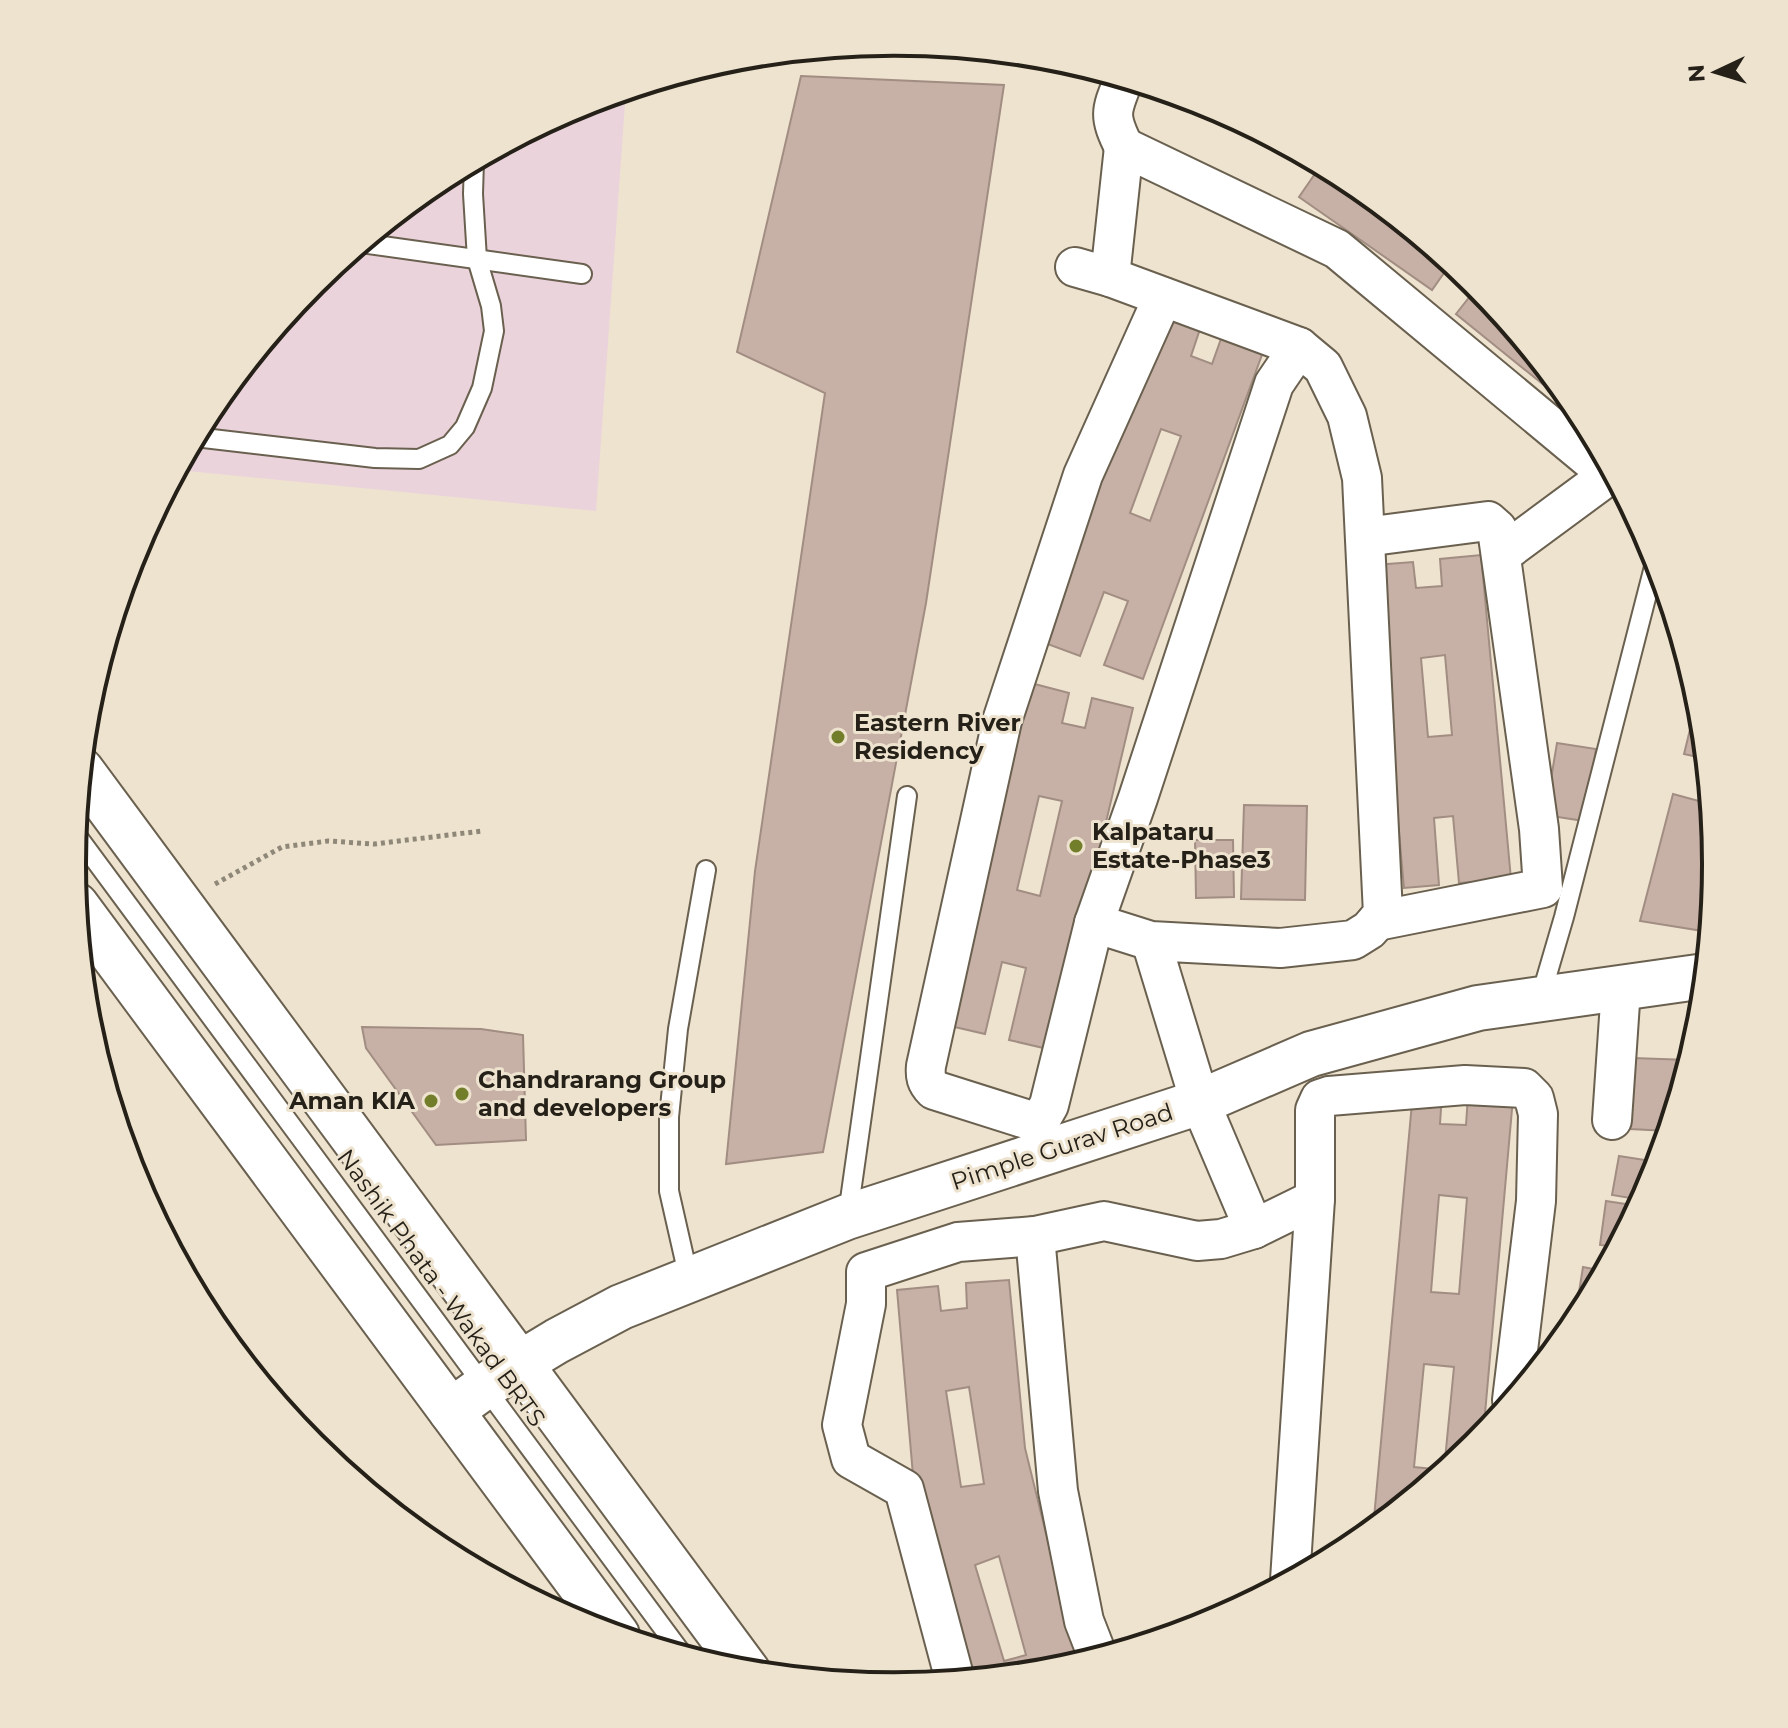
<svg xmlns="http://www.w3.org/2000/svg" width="1788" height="1728" font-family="Montserrat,sans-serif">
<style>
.industrial{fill:#ebd3dc}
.building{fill:#c7b1a6;stroke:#a28d83;stroke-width:2;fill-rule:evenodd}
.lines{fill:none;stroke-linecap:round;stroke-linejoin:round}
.lane-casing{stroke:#6a604f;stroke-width:22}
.street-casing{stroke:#6a604f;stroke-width:42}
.secondary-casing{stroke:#6a604f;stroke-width:48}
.primary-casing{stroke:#6a604f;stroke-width:48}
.path{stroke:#8f8879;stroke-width:5;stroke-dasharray:4 4;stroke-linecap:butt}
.lane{stroke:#fff;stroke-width:18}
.street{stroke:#fff;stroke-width:38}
.secondary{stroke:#fff;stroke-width:44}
.primary{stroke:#fff;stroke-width:44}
.poi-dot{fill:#737e2a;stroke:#eee3cf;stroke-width:3}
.labels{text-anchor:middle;stroke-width:6;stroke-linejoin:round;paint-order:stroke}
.poi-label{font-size:24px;font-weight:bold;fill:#252119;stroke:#eee3cf;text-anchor:start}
.street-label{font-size:24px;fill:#252119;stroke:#eee3cf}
.rim{fill:none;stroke:#252119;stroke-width:4}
</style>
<rect width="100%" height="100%" fill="#eee3cf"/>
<polygon class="industrial" points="626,90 596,511 177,470 211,407 313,282 438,180 580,104"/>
<g class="building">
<polygon points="801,76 1004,85 926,603 823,1152 726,1164 755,871 825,393 737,352"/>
<polygon points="1321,165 1351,181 1451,263 1432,290 1299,197"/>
<polygon points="1478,286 1578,408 1582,416 1456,314"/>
<path d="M1161,314L1200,329L1191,356L1212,364L1222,336L1263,352L1143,679L1104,665L1128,601L1104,592L1080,656L1042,642ZM1161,429L1181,436L1150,521L1130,513Z"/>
<path d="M1481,555L1511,879L1459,883L1453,816L1434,818L1439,885L1404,888L1375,565L1413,562L1416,588L1442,586L1440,559ZM1445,655L1452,735L1428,737L1421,658Z"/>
<path d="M1027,682L1069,693L1062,723L1085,728L1092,698L1133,708L1052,1050L1009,1040L1026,968L1002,962L985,1034L946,1025ZM1039,796L1062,801L1040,896L1017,890Z"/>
<polygon points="1698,697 1700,704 1706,759 1684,754"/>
<polygon points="1557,743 1596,749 1584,821 1545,815"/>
<polygon points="1673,794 1710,804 1716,864 1709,932 1640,921"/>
<polygon points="1244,805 1307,806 1305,900 1241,899"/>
<polygon points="1195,840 1233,840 1234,897 1196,898"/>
<polygon points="362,1027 481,1029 523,1035 526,1140 436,1145 366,1048"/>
<polygon points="1633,1058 1689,1060 1668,1131 1630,1129"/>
<path d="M1413,1092L1442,1094L1440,1124L1466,1125L1468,1096L1513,1098L1483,1436L1475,1446L1373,1529ZM1439,1195L1467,1198L1459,1294L1431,1292ZM1424,1364L1454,1367L1444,1470L1414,1467Z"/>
<polygon points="1619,1156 1658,1162 1653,1179 1642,1200 1612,1195"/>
<polygon points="1606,1201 1639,1206 1617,1247 1600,1245"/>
<polygon points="1583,1267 1604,1271 1579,1318 1575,1317"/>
<path d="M1009,1280L1025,1448L1065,1611L1083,1661L1054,1670L963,1679L913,1475L897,1290L938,1286L941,1311L967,1308L966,1283ZM969,1387L984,1484L961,1487L946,1391ZM999,1556L1026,1655L1004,1661L975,1565Z"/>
</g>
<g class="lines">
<g class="lane-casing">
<g id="lane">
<polyline points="361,243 582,274"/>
<polyline points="195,437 375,458 419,459 450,445 465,427 482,388 494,331 491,306 477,259 473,194 474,161"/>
<polyline points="75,833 683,1655"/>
<polyline points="1540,999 1564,917 1656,559"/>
<polyline points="848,1214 907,796"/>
<polyline points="689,1279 669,1191 669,1117 678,1029 706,870"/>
</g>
</g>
<g class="street-casing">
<g id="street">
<path d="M1124,79C1111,111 1108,115 1124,147"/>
<polyline points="1075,267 1110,277 1299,347"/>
<polyline points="1110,277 1124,147 1337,249 1609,475"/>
<polyline points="1365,537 1488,521 1497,529 1539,829 1543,888 1377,921"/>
<polyline points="1502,554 1609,475 1611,470"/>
<path d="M1094,923L1049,1105L1041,1119L1032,1121L934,1090C926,1082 925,1076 926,1066L1002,721L1083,475L1163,297"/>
<polyline points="1151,941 1094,923 1138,798 1274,384 1299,347 1323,367 1347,416 1362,478 1383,914 1369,930 1353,940 1280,948 1151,941 1200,1102 1254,1229"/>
<polyline points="1612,1120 1621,988"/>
<polyline points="1035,1236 1058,1491 1084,1621 1098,1657"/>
<polyline points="1290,1580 1315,1199"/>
<polyline points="955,1680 904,1489 851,1459 842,1425 866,1304 866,1272 958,1242 1035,1236 1104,1221 1197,1241 1221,1239 1254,1229 1315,1199 1315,1110 1320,1099 1329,1096 1465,1085 1524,1088 1534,1098 1538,1114 1536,1201 1512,1400"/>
</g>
</g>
<g class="secondary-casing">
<polyline id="secondary" points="451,1411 484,1387 519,1364 557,1341 621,1307 847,1217 1200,1102 1311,1054 1478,1008 1705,976"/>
</g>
<g class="primary-casing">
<g id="primary">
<polyline points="81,770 748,1672"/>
<polyline points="76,905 617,1635"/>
</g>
</g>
<polyline class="path" points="215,884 282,847 328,841 374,844 482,831"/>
<use href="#lane" class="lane"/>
<use href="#street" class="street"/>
<use href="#secondary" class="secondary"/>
<use href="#primary" class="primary"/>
</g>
<g class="poi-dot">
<circle cx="838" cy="737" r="8"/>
<circle cx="1076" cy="846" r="8"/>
<circle cx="462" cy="1094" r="8"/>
<circle cx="431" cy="1101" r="8"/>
</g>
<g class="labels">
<g class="poi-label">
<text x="854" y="731">Eastern River<tspan x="854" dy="28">Residency</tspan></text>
<text x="1092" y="840">Kalpataru<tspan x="1092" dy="28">Estate-Phase3</tspan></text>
<text x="478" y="1088">Chandrarang Group<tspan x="478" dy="28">and developers</tspan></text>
<text x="415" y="1109" text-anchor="end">Aman KIA</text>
</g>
<g class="street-label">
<text transform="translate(1062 1147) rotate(-18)" y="8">Pimple Gurav Road</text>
<text transform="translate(441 1288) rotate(54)" y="8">Nashik Phata - Wakad BRTS</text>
</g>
</g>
<path d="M0 0H1788V1728H0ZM86 864a808 808 0 1 1 1616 0a808 808 0 1 1-1616 0Z" fill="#eee3cf" fill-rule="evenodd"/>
<path class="rim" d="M86 864a808 808 0 1 1 1616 0a808 808 0 1 1-1616 0Z"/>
<g transform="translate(1716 72) rotate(266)" stroke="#eee3cf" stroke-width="6" paint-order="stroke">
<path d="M0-6L14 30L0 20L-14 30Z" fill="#252119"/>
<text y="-12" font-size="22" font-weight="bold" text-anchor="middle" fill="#252119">N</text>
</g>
</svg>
